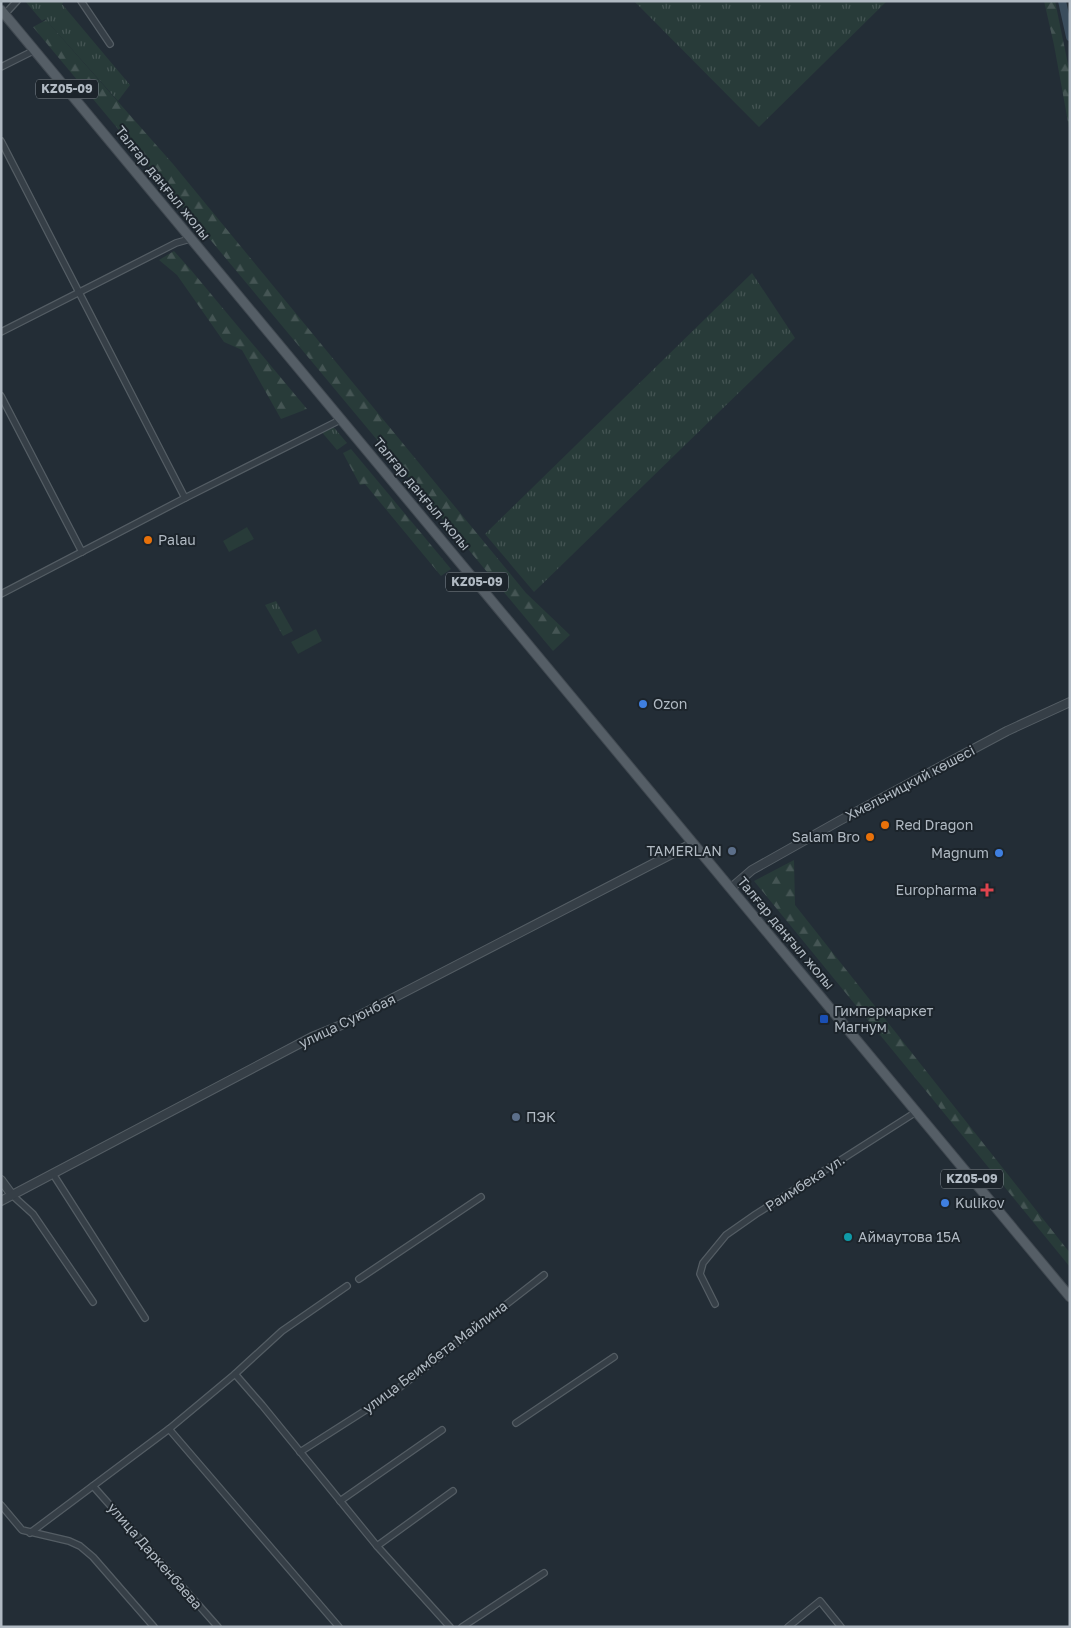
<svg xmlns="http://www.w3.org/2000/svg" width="1071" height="1628" font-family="'Golos Text',sans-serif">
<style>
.grass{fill:url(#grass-tufts)}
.forest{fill:url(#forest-firs)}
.pitch{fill:#283b39}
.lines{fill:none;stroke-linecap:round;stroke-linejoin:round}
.canal{stroke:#3a4d5d;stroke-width:8}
.minor-casing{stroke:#545d64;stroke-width:8}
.tertiary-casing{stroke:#545d64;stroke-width:10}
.primary-casing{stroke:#404850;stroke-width:11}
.minor{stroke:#363f47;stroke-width:5.5}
.tertiary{stroke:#363f47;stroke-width:8}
.primary{stroke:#555e66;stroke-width:9}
.food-dot{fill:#e8710a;stroke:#1c242b;stroke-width:2}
.shop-dot{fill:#3f7fe0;stroke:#1c242b;stroke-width:2}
.service-dot{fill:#5c6f8a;stroke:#1c242b;stroke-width:2}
.health-dot{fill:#e0444e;stroke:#1c242b;stroke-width:2}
.transit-dot{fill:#1a4fb4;stroke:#1c242b;stroke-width:2}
.culture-dot{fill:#0f9aa8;stroke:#1c242b;stroke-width:2}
.labels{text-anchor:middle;stroke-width:4;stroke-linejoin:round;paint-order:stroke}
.shield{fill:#1c242b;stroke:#848d95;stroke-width:1}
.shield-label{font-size:12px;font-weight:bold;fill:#b1bac3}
.street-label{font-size:14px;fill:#b1bac3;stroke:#1c242b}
.poi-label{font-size:14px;fill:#b1bac3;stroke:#1c242b;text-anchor:start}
</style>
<defs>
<pattern id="grass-tufts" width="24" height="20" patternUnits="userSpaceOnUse" patternTransform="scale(1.25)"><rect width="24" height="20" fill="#283b39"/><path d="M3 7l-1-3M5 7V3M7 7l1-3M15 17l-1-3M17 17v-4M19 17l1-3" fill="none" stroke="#455554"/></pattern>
<pattern id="forest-firs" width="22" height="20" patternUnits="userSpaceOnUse" patternTransform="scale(1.25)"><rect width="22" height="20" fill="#283b39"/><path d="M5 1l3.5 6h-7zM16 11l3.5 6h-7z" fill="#455554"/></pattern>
</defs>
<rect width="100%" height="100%" fill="#232d36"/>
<g class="grass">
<polygon points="25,1 64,1 62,4 130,85 118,101 45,19 42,21"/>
<polygon points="634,1 887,1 759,127"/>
<polygon points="752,273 795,338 534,592 485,534"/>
<polygon points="331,424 347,443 337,450 320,430"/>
<polygon points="276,601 293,631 283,636 265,605"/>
</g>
<g class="forest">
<polygon points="1044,1 1055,1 1070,74 1070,133 1054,45"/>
<polygon points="46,20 173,164 526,593 570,635 553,651 33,27"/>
<polygon points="174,251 191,270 307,409 281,419 242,350 224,342 177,275 159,260"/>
<polygon points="351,449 451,569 441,576 365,484 360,485 343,453"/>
<polygon points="794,860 795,905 1070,1253 1070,1267 754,881"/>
</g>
<g class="pitch">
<polygon points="247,527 254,539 229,552 223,541"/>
<polygon points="316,629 322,641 298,654 291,642"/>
</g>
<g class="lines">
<polyline class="canal" points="1062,1 1070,37"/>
<g class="minor-casing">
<g id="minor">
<polyline points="81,1 110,44"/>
<polyline points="5,14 17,1"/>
<polyline points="1,67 35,50"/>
<polyline points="1,141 185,498"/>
<polyline points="1,332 176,243 190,239"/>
<polyline points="1,396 82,552"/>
<polyline points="1,594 185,498 342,419"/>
<polyline points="53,1174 145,1318"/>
<polyline points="12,1195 33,1214 93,1302"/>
<polyline points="359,1279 481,1197"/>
<polyline points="715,1304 700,1274 703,1263 726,1235 756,1214 916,1112"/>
<polyline points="235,1374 282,1331 347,1286"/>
<polyline points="516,1423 614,1357"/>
<polyline points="169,1429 339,1627"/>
<polyline points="300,1452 391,1394 544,1275"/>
<polyline points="93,1486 218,1627"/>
<polyline points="340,1501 442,1430"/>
<polyline points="1,1505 22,1530 69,1541 80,1546 93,1557 154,1627"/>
<polyline points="30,1533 169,1429 235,1374 262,1405 377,1546 450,1627"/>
<polyline points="377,1546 453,1491"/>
<polyline points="462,1627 544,1573"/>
<polyline points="788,1627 820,1601 841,1627"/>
</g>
</g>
<g class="tertiary-casing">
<g id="tertiary">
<polyline points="731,888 752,870 839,821 1007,731 1070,702"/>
<polyline points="1,1180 12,1195"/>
<polyline points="1,1201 312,1037 339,1026 693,843"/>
</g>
</g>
<g class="primary-casing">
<polyline id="primary" points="1,10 1070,1297"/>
</g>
<use href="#minor" class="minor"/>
<use href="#tertiary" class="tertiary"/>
<use href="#primary" class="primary"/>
</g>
<g class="food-dot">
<circle cx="148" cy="540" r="5"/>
<circle cx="885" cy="825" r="5"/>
<circle cx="870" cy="837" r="5"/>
</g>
<g class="shop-dot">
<circle cx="643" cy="704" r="5"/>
<circle cx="999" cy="853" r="5"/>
<circle cx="945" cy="1203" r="5"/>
</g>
<g class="service-dot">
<circle cx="732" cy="851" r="5"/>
<circle cx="516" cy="1117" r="5"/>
</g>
<path class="health-dot" d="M984.5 882.5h5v5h5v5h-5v5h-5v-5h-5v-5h5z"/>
<rect class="transit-dot" x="819" y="1014" width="10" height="10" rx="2.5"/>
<circle class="culture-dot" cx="848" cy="1237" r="5"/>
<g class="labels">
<g class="shield">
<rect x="36" y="79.5" width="62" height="19" rx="4"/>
<rect x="446" y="572.5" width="62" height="19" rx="4"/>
<rect x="941" y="1169.5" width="62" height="19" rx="4"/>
</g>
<g class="shield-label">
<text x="67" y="93">KZ05-09</text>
<text x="477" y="586">KZ05-09</text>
<text x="972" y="1183">KZ05-09</text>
</g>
<g class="street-label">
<text transform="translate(163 183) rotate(51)" y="5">Талғар даңғыл жолы</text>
<text transform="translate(422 494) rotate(50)" y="5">Талғар даңғыл жолы</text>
<text transform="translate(910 783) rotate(-28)" y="5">Хмельницкий көшесі</text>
<text transform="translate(786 933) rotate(50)" y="5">Талғар даңғыл жолы</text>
<text transform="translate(347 1021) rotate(-26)" y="5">улица Суюнбая</text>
<text transform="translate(805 1183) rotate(-33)" y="5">Раимбека ул.</text>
<text transform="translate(435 1357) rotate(-37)" y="5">улица Беимбета Майлина</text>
<text transform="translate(155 1556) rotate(49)" y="5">улица Даркенбаева</text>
</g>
<g class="poi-label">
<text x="158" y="545">Palau</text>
<text x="653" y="709">Ozon</text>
<text x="895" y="830">Red Dragon</text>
<text x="860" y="842" text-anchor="end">Salam Bro</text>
<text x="722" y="856" text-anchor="end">TAMERLAN</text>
<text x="989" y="858" text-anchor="end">Magnum</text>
<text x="977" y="895" text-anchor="end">Europharma</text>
<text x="834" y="1016">Гимпермаркет<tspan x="834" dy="16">Магнум</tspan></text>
<text x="526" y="1122">ПЭК</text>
<text x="955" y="1208">Kulikov</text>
<text x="858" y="1242">Аймаутова 15А</text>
</g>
</g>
<rect width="1071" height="1628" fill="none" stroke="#b1bac3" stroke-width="5"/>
</svg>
